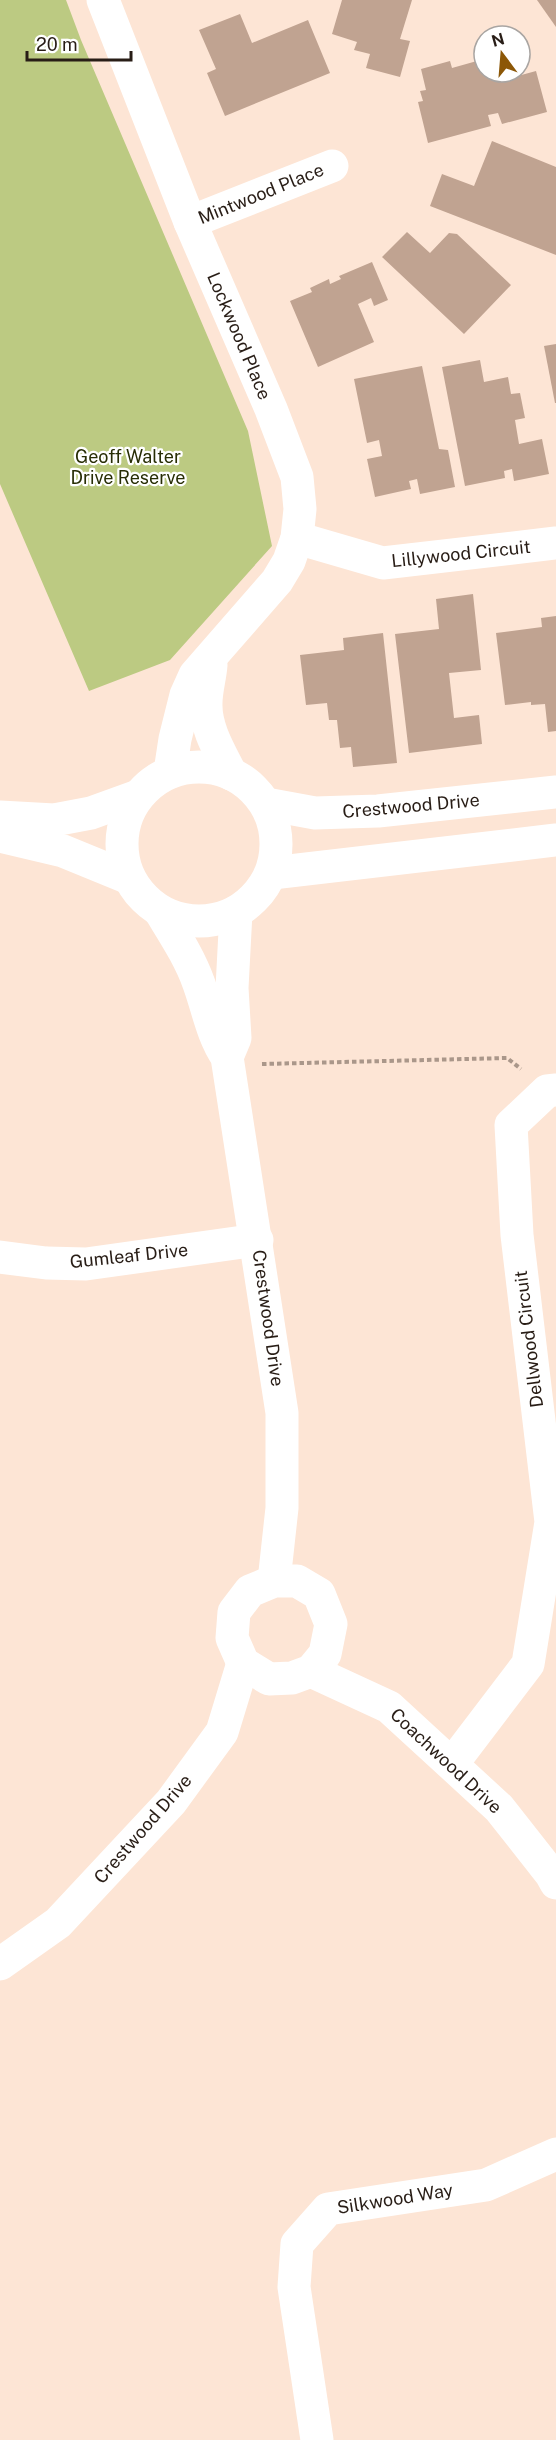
<svg xmlns="http://www.w3.org/2000/svg" width="556" height="2440" font-family="'Public Sans',sans-serif">
<style>
.green{fill:#bcca82}
.building{fill:#c0a391}
.lines{fill:none;stroke-linecap:round;stroke-linejoin:round}
.path{stroke:#aa978a;stroke-width:4;stroke-dasharray:4.5 3;stroke-linecap:butt}
.minor{stroke:#fff;stroke-width:33}
.labels{text-anchor:middle;stroke-width:4.5;stroke-linejoin:round;paint-order:stroke}
.street-label{font-size:18px;fill:#281d16;stroke:#fff}
.park-label{font-size:18px;fill:#272d04;stroke:#fff}
</style>
<rect width="100%" height="100%" fill="#fde5d5"/>
<polygon class="green" points="0,0 66,0 81,40 248,431 272,546 170,660 89,691 0,484"/>
<g class="building">
<polygon points="342,0 412,0 400,39 410,41 400,77 366,68 370,54 354,50 357,42 332,34"/>
<polygon points="537,0 556,0 556,27"/>
<polygon points="240,14 252,43 308,20 330,73 225,116 207,73 216,69 199,30"/>
<polygon points="484,59 484,72 512,72 514,77 536,71 547,112 502,124 498,113 488,115 491,126 428,143 418,102 423,101 420,91 426,90 421,69 450,61 452,68"/>
<polygon points="492,141 556,167 556,255 430,206 442,174 474,186"/>
<polygon points="407,232 430,253 449,233 457,234 511,285 464,334 382,257"/>
<polygon points="372,262 388,300 374,306 371,298 358,304 374,342 318,367 290,301 312,292 310,288 329,279 330,284 341,279 339,276"/>
<polygon points="556,344 556,403 555,403 544,346"/>
<polygon points="480,360 484,382 508,377 511,394 520,393 525,418 515,420 519,444 542,439 549,474 514,481 512,469 504,471 505,478 465,486 442,367"/>
<polygon points="422,366 439,449 448,450 455,487 420,494 417,479 409,481 411,489 375,497 367,459 382,456 379,440 367,443 354,379"/>
<polygon points="473,594 481,670 449,673 454,718 479,715 482,744 409,753 395,634 439,629 436,599"/>
<polygon points="556,616 556,731 548,732 545,704 531,705 531,702 505,705 496,633 542,627 541,618"/>
<polygon points="383,633 397,763 353,767 351,747 340,748 337,720 329,720 327,703 306,705 300,655 344,650 343,638"/>
</g>
<g class="lines">
<polyline class="path" points="262,1064 507,1058 521,1069"/>
<g class="minor">
<polyline points="103,0 190,222 271,409 297,477 300,509 297,538 289,561 277,581 195,675 186,695 175,739 170,772"/>
<polyline points="190,222 332,166"/>
<polyline points="297,538 383,563 556,543"/>
<path d="M211,665C210,678 206,690 206,703C205,728 220,752 231,774"/>
<circle cx="199" cy="844" r="77"/>
<polyline points="266,804 315,813 378,811 556,792"/>
<polyline points="0,817 54,820 91,813 138,796"/>
<polyline points="0,836 63,851 129,878"/>
<polyline points="272,873 556,840"/>
<path d="M160,911C174,934 190,958 199,984C208,1009 212,1035 227,1057L282,1413V1508L274,1581"/>
<polyline points="227,1057 235,1038 232,988 236,912"/>
<polyline points="0,1257 46,1263 86,1264 257,1240"/>
<polygon points="274,1581 297,1581 319,1594 331,1624 325,1654 311,1671 292,1678 269,1679 243,1663 232,1638 234,1612 250,1591"/>
<polyline points="311,1671 389,1707 499,1808 551,1874 556,1883"/>
<polyline points="452,1764 528,1664 551,1522 517,1235 511,1125 547,1091 556,1090"/>
<polyline points="0,1964 58,1923 171,1802 222,1732 243,1663"/>
<polyline points="317,2440 294,2287 297,2244 328,2209 486,2185 556,2154"/>
</g>
</g>
<g class="labels">
<g class="street-label">
<text transform="translate(261 194) rotate(-22)" y="6">Mintwood Place</text>
<text transform="translate(239 336) rotate(67)" y="6">Lockwood Place</text>
<text transform="translate(461 554) rotate(-6)" y="6">Lillywood Circuit</text>
<text transform="translate(411 806) rotate(-5)" y="6">Crestwood Drive</text>
<text transform="translate(129 1256) rotate(-6)" y="6">Gumleaf Drive</text>
<text transform="translate(268 1318) rotate(82)" y="6">Crestwood Drive</text>
<text transform="translate(529 1339) rotate(-97)" y="6">Dellwood Circuit</text>
<text transform="translate(446 1761) rotate(43)" y="6">Coachwood Drive</text>
<text transform="translate(143 1829) rotate(-49)" y="6">Crestwood Drive</text>
<text transform="translate(395 2199) rotate(-9)" y="6">Silkwood Way</text>
</g>
<g class="park-label">
<text x="128" y="463">Geoff Walter<tspan x="128" dy="21">Drive Reserve</tspan></text>
</g>
</g>
<g transform="translate(502 54) rotate(344)"><circle r="28" fill="#ffffff" stroke="#a9a5a2" stroke-width="1.5"/>
<path d="M0-4.5L10 22L0 15L-10 22Z" fill="#8c5707"/>
<text y="-9" font-size="16" font-weight="bold" text-anchor="middle" fill="#281d16">N</text>
</g>
<path d="M27 51v9h104v-9" fill="none" stroke="#281d16" stroke-width="3"/>
<text x="36" y="51" font-size="18" fill="#281d16" stroke="#ffffff" stroke-width="4.5" paint-order="stroke">20 m</text>
</svg>
